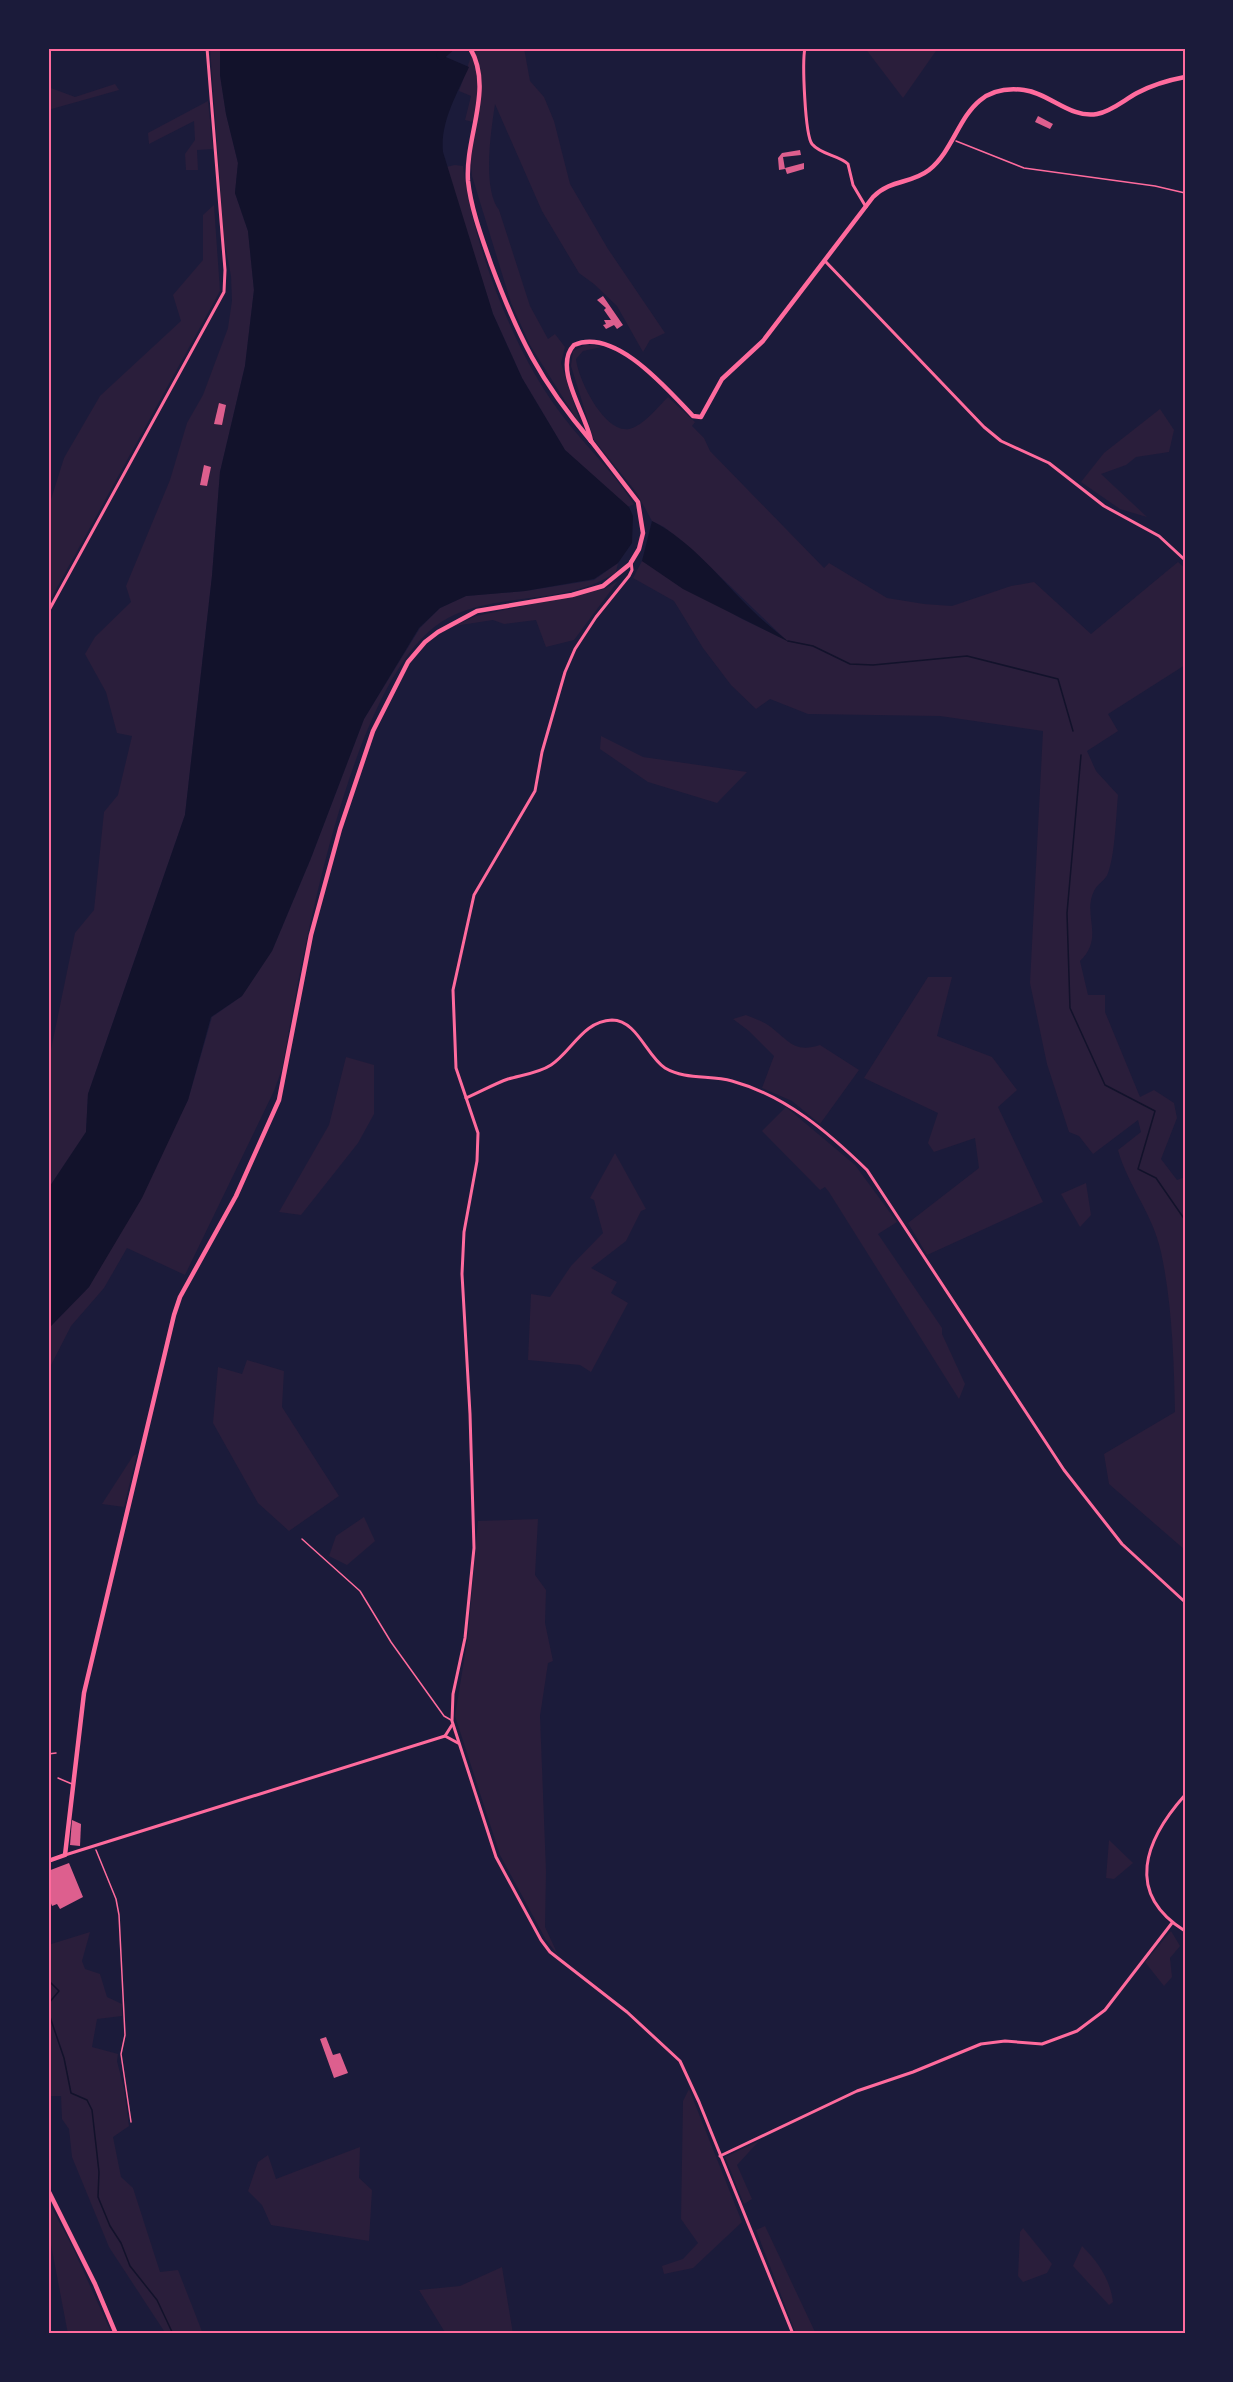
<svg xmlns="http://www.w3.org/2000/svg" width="1233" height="2382" font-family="'IBM Plex Serif',serif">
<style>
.green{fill:#2a1e3b}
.water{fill:#12122b}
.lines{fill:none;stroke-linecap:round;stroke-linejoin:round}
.stream{stroke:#12122b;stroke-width:1.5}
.river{stroke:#12122b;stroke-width:9}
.building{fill:#dd5f8e}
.path{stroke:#ff6b9d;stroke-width:1.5}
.service{stroke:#ff6b9d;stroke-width:1.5}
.minor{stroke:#ff6b9d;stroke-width:3}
.tertiary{stroke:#ff6b9d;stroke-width:4.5}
.secondary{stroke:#ff6b9d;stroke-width:4.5}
.neatline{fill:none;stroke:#ff6b9d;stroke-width:2}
</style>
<rect width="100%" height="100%" fill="#1b1b3a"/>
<g class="green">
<polygon points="210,48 220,48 220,75 226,114 238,163 235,193 248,231 254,290 245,366 220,472 212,576 185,815 88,1094 86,1132 48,1189 48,1064 75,933 94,910 104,812 118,795 132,736 117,733 106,692 85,654 95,637 131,602 126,586 170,480 187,423 203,395 228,328 232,301 231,276 224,239"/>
<path d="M474,48H524L530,81L544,97L554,121L570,184L608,249L665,333L650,340L643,352L617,306L594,284L579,273L542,211L495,104C491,131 482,188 499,210L530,306L548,339L555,334L565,347L561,363L582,428L530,345L511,303L472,176L471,159L476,123L465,120L471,96L459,91Z"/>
<polygon points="865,48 938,48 903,98"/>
<polygon points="115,84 119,90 48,110 48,87 75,97"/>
<polygon points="208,101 213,149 197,150 198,170 186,170 185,154 195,140 194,121 149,144 148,133"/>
<path d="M455,165L463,166C472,239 509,339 551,400C576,437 610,467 634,504L628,507L565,450L522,378L493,314L446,167Z"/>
<polygon points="214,205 220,291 48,604 48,509 64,458 100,396 181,321 173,295 203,260 203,215"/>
<path d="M593,345L602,347L583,351L576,359C578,379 604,433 629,429C643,426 658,407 668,397L695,422L692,426L704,438L710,451L824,568L829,563L887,598L924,604L952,606L1011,586L1034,582L1091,634L1178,562L1185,568V665L1108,714L1118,731L1087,751L1096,771L1118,795C1116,816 1115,855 1108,873C1106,880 1097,884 1094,891C1082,915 1105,937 1080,961L1088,995H1105V1012L1140,1097L1154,1090L1174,1103L1177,1118L1161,1159L1177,1180L1185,1177V1550L1109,1484L1104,1454L1175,1412C1174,1361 1172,1302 1161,1252C1153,1214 1128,1186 1118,1150L1141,1132L1138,1120L1093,1154L1079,1136L1069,1132L1047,1064L1030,983L1043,731L940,716L808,714L770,699L756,709L731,685L703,648L674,601L633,578L642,561L742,619L786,640L699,556L664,527L652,521L636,492L594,440L571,366L573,351L585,345Z"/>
<polygon points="1160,409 1174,430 1169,452 1136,457 1126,465 1101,474 1147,517 1120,509 1081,482 1104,453"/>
<path d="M618,563L616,572C568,606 499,591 448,618C350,669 301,965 282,1069L274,1091L185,1275L127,1248L104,1288L71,1326L48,1371V1332L51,1326L89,1287L188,1100L212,1017L242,996L272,951L311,858L364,719L420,628L440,608L466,596L525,591L594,580Z"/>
<polygon points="618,581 574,640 546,647 536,620 504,624 493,620 454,626 476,616 604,589"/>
<polygon points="601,736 643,757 747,772 717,803 648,782 600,749"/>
<polygon points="928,977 952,977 937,1036 992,1057 1017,1090 998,1107 1043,1202 927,1255 908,1223 979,1168 975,1138 934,1152 928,1143 938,1113 864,1078"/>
<path d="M746,1015C753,1018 762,1021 768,1025C788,1039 793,1054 820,1045L859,1070L820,1124L792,1101L762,1088L774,1056L749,1031L733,1019Z"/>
<polygon points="346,1057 374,1065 374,1114 358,1143 301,1215 279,1212 329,1125"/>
<polygon points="786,1107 855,1165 897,1222 878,1234 942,1328 942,1334 965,1384 959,1399 829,1192 825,1187 820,1190 762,1131"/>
<polygon points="615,1153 646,1209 641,1211 626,1241 591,1268 617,1282 611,1293 628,1303 591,1372 580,1365 528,1360 531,1294 550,1297 571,1266 603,1233 594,1200 590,1198"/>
<polygon points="1086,1183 1091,1215 1080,1227 1061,1194"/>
<polygon points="247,1360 284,1371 282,1407 339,1496 289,1531 258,1503 213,1423 218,1367 242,1374"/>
<polygon points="137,1454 124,1507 102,1504 133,1456"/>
<polygon points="364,1517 375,1541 347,1565 329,1556 336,1536"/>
<polygon points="538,1519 535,1575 546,1590 545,1623 553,1661 548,1663 540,1716 546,1871 545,1927 558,1955 546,1940 500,1855 455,1716 468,1636 478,1521"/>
<polygon points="1109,1840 1133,1863 1114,1879 1106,1878"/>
<polygon points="1171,1931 1180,1946 1170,1958 1172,1977 1164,1986 1145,1962"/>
<polygon points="90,1932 82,1961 85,1969 100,1974 107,1997 122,2004 122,2016 97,2019 92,2047 118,2054 117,2061 124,2089 129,2126 113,2137 121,2177 133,2188 160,2272 178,2270 203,2334 166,2334 109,2247 72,2157 69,2129 62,2119 61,2096 48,2096 48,1945"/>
<polygon points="689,2089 742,2222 693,2268 664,2274 662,2266 683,2259 698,2243 681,2219 683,2101"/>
<polygon points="759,2141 737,2165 752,2199 744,2204 725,2157"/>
<polygon points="360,2147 359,2178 372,2190 369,2241 271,2225 262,2205 248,2191 258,2162 268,2155 276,2179"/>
<polygon points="48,2201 72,2246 112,2334 68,2334 48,2229"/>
<polygon points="765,2226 816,2334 796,2334 756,2230"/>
<polygon points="1023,2228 1052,2264 1047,2273 1023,2282 1018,2276 1020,2232"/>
<path d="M1082,2246C1098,2262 1110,2279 1113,2302L1109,2305L1073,2266Z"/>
<polygon points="502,2267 513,2334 446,2334 419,2290 460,2286"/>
</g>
<g class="water">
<path d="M220,48H439L441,55L469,67C457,94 440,122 443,152L493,314L522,378L565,450L629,507L633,516L632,543L618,563L594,579L525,591L466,596L440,608L419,628L364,719L311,858L272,951L242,996L211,1017L188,1100L142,1198L89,1287L51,1326L48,1332V1189L86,1132L88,1094L185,815L212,576L220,472L245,366L254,290L248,231L235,193L238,163L226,114L220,75Z"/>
<path d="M652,521C692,541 721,580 753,611C764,622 777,632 789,642L683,589L642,561Z"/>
</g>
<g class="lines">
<g class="stream">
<polyline points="788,641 813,646 850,664 873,665 967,656 1058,679 1073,731"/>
<polyline points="1081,755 1067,913 1070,1008 1105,1085 1155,1111 1138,1169 1156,1178 1185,1220"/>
<polyline points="48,1980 59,1991 48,2004"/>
<polyline points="48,2011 64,2058 71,2093 87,2100 92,2110 99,2172 98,2197 110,2226 121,2243 130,2266 157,2300 173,2334"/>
</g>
<polyline class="river" points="441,55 449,48"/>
</g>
<g class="building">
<polygon points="1038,116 1053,124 1050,129 1035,122"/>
<polygon points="800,150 801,155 783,157 785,169 779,170 778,158 782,153"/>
<polygon points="804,163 804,169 787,174 785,168"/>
<polygon points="603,296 623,325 617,329 614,325 606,329 603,325 606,324 604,320 611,320 604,310 606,308 597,300"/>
<polygon points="219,403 226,405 222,425 214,424"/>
<polygon points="204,465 211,467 207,486 200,485"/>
<polygon points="72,1820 81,1824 80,1846 70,1845"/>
<polygon points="69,1863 83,1897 60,1909 57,1904 52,1906 48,1896 48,1871"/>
<polygon points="326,2037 333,2055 340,2053 348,2073 334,2078 320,2039"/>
</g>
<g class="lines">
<g class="path">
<polyline points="956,141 1024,168 1155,186 1185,193"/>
<polyline points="48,1754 56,1753"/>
<polyline points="96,1850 116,1899 119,1915 125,2035 121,2054 131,2122"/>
</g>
<g class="service">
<polyline points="302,1539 360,1591 391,1642 444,1716 451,1720"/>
<polyline points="58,1778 72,1784"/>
</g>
<g class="minor">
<path d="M805,48C802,62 805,135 812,144C821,155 839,155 848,164L853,185L866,207"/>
<polyline points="825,261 984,427 1001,441 1049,463 1104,506 1159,536 1185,560"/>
<polyline points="631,561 632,570 629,576 596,617 575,649 565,672 542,752 535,791 474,895 453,990 456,1068 478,1133 477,1161 464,1232 462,1274 470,1414 474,1548 465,1638 453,1694 452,1721 496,1857 541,1940 550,1952 627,2012 680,2061 699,2102 793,2334"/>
<polyline points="48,612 224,292 225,270 207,48"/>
<path d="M466,1098C480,1092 494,1084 508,1079C522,1075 539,1073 551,1065C572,1051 583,1021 612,1020C637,1020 647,1057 665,1068C685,1080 710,1075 732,1081C786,1096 828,1132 867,1170L1064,1470L1122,1544L1185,1602"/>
<polyline points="445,1736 452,1725"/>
<path d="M1185,1795C1145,1840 1124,1893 1185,1931"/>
<polyline points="65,1855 445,1736 458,1743"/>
<polyline points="720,2156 857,2091 913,2072 981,2044 1005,2041 1042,2044 1077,2031 1105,2010 1172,1923"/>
</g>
<g class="tertiary">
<polyline points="48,1861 65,1855 84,1693 174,1315 180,1297 236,1196 279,1100 311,935 340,829 373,731 408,662 425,642 438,632 477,611 572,595 603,586 630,564 639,549 643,533 638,502 591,441"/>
<polyline points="48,2190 95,2284 116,2334"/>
</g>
<g class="secondary">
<path d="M470,48C494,89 465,136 468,181C471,209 482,238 491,264C518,337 540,381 591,441"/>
<path d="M591,441C587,415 552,368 574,345C615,327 667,389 693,416L701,417L722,379L763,341L873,197C891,179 911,184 929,170C963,143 961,82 1024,90C1049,93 1071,119 1097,114C1112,111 1124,100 1137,93C1152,85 1169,80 1185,77"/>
</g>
</g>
<rect width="1233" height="2382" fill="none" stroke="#1b1b3a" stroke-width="99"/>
<rect x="50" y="50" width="1134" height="2282" class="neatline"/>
</svg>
